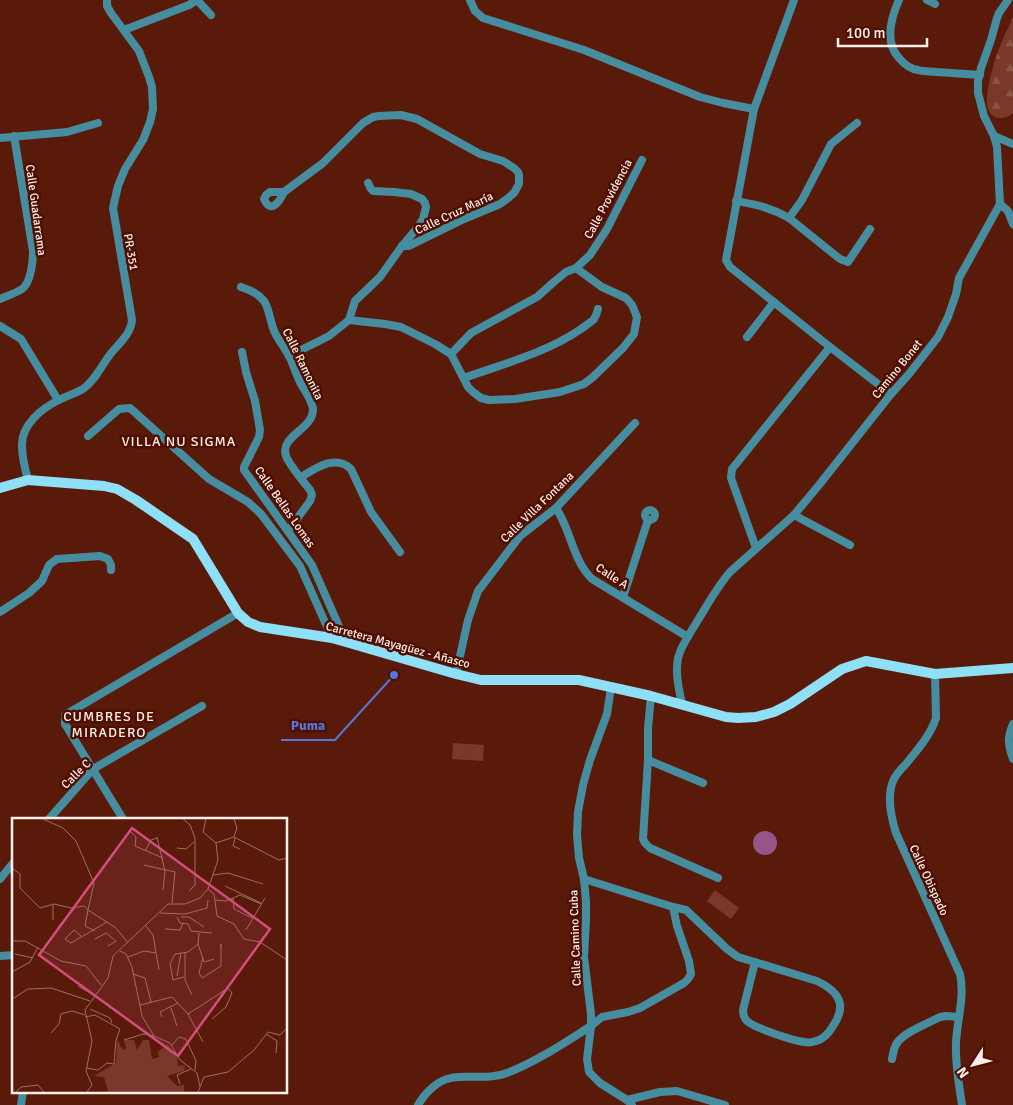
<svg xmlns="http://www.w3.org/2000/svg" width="1013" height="1105" font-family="Signika,sans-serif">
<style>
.green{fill:#793828}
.forest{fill:url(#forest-firs)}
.water{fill:#965588}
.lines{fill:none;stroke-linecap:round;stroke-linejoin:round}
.minor{stroke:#468e9f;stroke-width:8}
.major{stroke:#8de0f5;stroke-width:10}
.labels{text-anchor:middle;stroke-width:5;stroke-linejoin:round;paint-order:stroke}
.street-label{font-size:12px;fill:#ffeee9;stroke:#4e0e00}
.neighbourhood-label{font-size:14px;letter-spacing:1px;fill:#ffeee9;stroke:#4e0e00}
.inset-road{fill:none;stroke:#9c6f63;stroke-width:1}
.view{fill:#d14e7e;fill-opacity:0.15;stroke:#d14e7e;stroke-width:2.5}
.inset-edge{fill:none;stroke:#ffeee9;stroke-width:2.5}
.leader{fill:none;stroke:#5676dc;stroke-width:2}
.callout-dot{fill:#5676dc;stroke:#4e0e00;stroke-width:2}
.callout-label{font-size:14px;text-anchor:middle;font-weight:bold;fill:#5676dc;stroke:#4e0e00;stroke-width:5;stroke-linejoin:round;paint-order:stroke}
</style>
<defs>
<pattern id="forest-firs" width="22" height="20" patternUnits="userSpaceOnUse" patternTransform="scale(1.25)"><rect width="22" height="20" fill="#793828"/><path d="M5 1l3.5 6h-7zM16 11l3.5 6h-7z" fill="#8d5547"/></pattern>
</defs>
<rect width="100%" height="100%" fill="#5a1a09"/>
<g class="green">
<polygon points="453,743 484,745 483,761 452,759"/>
<polygon points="715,890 739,908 731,919 707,901"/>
</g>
<path class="forest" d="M1013,17V113C1007,117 1002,120 995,117C984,111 987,98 988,88C991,71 996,55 1003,39C1006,31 1010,25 1013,17Z"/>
<circle class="water" cx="765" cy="843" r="12"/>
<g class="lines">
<g class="minor">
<polyline points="470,0 475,11 483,18 584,50 700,97 723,103 754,109"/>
<polyline points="794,0 754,109 726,260 730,267 830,347 891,394"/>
<path d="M899,0C891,18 884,42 899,58C904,64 910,69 918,70C924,72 931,71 937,72C951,73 965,74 980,75"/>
<polyline points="927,0 935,4"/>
<polyline points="124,30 189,5 197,0 211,15"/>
<polyline points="994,136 1013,144"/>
<polyline points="0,138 67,132 98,123"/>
<path d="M284,192C280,201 271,215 264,199L266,195L270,192H284L323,163L363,123L373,117L379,116L401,115L417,119L480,154L503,161L514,168L518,172L519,175V184L514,193L507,199L500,204L464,219L409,246H402"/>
<path d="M736,201C757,205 770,207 789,218L840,259L848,262L870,229"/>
<polyline points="1000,204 1008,211 1013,224"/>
<polyline points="789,218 802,200 831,144 857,123"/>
<path d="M241,287C249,290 258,293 264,301C270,310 270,323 275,333C279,341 285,348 289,356C294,365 296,375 301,384C305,391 312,401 313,409C314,429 279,436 286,456C290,466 303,481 310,490L312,495L310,501L288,531"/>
<path d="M0,299C7,296 16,293 22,289C31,283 33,261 33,251L14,136"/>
<polyline points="349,320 385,324 401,327 435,344 451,354 468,387 473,392 481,398 489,400 515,399 560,392 584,384 593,377 623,348 634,334 637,317 632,305 626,298 602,287 576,268"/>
<polyline points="0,326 21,339 58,400"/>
<polyline points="747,337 774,302"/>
<polyline points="242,352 246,372 255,401 260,430 259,437 244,467 244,470 312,565 346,642"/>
<polyline points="451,354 471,333 537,297 555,281 566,272 576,268 590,255 607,229 642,160"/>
<polyline points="289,356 329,336 349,320 355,301 380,277 402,246 418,227 423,219 426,207 425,203 422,199 411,194 394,192 373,191 371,189 368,183"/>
<path d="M464,378C503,364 546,353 581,329C585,326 590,323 594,319C596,316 597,313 598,309"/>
<polyline points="88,436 119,409 130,408 209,479 248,502 261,514 300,566 332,638"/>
<path d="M301,477C316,468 336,454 351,469L371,512L400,552"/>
<path d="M28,480C25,469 22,457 22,446C21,425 42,408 59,400C67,396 76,393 83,389C96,380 102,364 112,352C120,343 131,333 132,320L113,208L118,186L125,169L143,140L150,122L153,109L152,87L149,77L139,51L111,13L107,6V0"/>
<path d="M556,508C571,530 572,559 592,579L688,637"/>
<circle cx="650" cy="515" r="5"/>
<polyline points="794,515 850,545"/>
<polyline points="756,548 731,478 732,469 830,347"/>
<polyline points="623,597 648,520"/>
<polyline points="0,612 29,593 42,581 49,565 57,559 100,556 108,559 111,565 111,570"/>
<polyline points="456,674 468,620 478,591 520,536 556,508 635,423"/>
<path d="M935,674L936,718C930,736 918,749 906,764C902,768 897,773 894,779C886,795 891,817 896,833L960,974C965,997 957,1020 956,1043C955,1063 959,1085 962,1105"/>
<path d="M682,704C679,689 675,674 678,658C681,645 691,632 698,620C708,604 717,587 730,572L794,515L819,485L891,394L909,374L938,337L948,317L956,294L959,278L1000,204L997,147L994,136L984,116L978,93V81L981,68L991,40L997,18L999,13L1008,0"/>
<path d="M1013,724C1007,738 1008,744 1013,759"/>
<polyline points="648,760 648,728 651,696"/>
<polyline points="703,783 648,760 643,839 645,843 650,848 718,878"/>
<polyline points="49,819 93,769 202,706"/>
<polyline points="123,819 65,724 65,715 238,613"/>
<polyline points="0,879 14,862"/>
<path d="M584,879L673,907L686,910L727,949L738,957L817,981C838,991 848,1004 833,1026C829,1033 824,1039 816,1041C813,1042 808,1043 805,1042C793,1041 755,1028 747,1021C744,1018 743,1014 743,1010L755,962"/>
<polyline points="0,956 14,955"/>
<path d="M892,1059C893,1054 894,1047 897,1043C904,1032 929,1023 940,1017L946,1016L958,1017"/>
<polyline points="627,1100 660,1092 677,1091 725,1105"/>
<polyline points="21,1105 23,1091"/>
<path d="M418,1105C422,1098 427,1092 433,1087C454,1068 482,1083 507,1073C536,1062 564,1043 591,1026V1014L584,957L586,920V901L584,879L579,858L577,835L578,812L583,785L590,760L607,714L611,687"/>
<polyline points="632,1105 627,1100 600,1083 589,1072 587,1059 591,1026 602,1017 628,1012 640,1008 684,983 688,979 691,974 689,961 677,926 673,907"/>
</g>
<polyline class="major" points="0,488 28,480 104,486 117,489 136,500 193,539 238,613 248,622 260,627 332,638 346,642 456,674 481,680 579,680 651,696 726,717 738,718 756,717 774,712 790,704 842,669 866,661 935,674 1013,668"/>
</g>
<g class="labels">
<g class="street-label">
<text transform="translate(608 199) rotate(-62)" y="4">Calle Providencia</text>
<text transform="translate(36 210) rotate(82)" y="4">Calle Guadarrama</text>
<text transform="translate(454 213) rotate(-25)" y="4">Calle Cruz María</text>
<text transform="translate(131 252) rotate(80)" y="4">PR-351</text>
<text transform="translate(303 364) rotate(64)" y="4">Calle Ramonita</text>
<text transform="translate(897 369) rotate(-51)" y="4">Camino Bonet</text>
<text transform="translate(285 507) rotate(55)" y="4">Calle Bellas Lomas</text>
<text transform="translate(537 507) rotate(-44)" y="4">Calle Villa Fontana</text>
<text transform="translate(612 576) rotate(33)" y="4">Calle A</text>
<text transform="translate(398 645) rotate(15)" y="4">Carretera Mayagüez - Añasco</text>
<text transform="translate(76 774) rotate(-45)" y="4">Calle C</text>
<text transform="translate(929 880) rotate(65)" y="4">Calle Obispado</text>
<text transform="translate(575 938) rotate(-92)" y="4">Calle Camino Cuba</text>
</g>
<g class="neighbourhood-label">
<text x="179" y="446">VILLA NU SIGMA</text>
<text x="109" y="721">CUMBRES DE<tspan x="109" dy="16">MIRADERO</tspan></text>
</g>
</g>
<g transform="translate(12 818)">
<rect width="275" height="275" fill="#5a1a09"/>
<path d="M105,222L111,232L114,230L112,222H122L125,232L131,222H137L140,241L147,239L146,234L156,226L165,240L166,248L173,247L172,253L155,258L165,268L172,267V274H90L96,273L92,259L82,258L104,245Z" fill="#793828"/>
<path class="inset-road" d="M31,1L51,10L64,23L82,65L76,92L104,110L116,125M171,1L178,7L183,20V67L177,73M194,1L191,14L204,25M117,12L124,19L123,28L151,40M145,19L153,53L151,72M222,19L225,10L222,1M223,20L221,28L228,31M165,30L174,31L182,24M133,33L139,22L145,20M132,47L163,54L160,85M0,50L8,56V70M201,57L216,55L251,66M213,68L249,85M8,70L28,90L42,86L59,90L72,88L76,92L73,108L83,113M196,71L202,76L205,98L222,106L232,121L248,124L275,142M221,80L222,91L240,100M203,82L214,83L228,77L249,86M41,86V102M148,95L173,96L195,90L196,82M165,99L168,105L176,106L179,113L200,115M169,99H177L192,109M133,107L141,117L147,152M46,109L63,90M153,111L168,112L171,105M234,112L253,80M187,115L186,126L192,144L202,141M69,118L62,112L53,121L59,125L95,104M83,121L94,115L104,123L96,128M0,123H13L49,143L74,148L89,167M108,133L114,136L120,149L130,198L142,218L158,225L168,242L185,255L188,268M173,135V162L180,177M3,136L21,140M116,139L132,133L144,135M191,139L187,155L190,160L209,148V126L208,129M0,154L18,144L26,129M121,156L133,160L139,184M165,158L169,135M172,159L161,162L158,146L163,136L176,134L186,126M66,168L82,177M0,181L16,171L39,170L78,183M128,187L160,179L176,196L191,224M159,190L165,208M78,191L98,200L100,205M176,196L216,170L220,175L214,189L200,201M73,199L83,197L108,211L104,222L102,246L95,245L86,252L74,250M150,199L148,194L166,185M39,215L47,206L49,196L60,193L73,197M254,216L265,223L264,235M112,222L131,216L142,218M160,227L167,219L174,221L184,243L183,252M168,266L165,257L179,251M4,274L9,269L26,267L32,274M75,274L80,267L74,253L80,223L73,192L96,160L101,138L156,86H173L188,80L196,71L206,42L204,25L222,19L267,42L275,40M186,274L192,259L216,254L242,232L256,214L268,217L275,210"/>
<path class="view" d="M120,10L258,111L166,238L27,137Z"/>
<rect width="275" height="275" class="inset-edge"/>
</g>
<path class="leader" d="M394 675L335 740H281"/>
<circle class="callout-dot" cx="394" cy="675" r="5"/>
<g class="callout-label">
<text x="308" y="730">Puma</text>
</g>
<g transform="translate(973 1065) rotate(234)" stroke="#4e0e00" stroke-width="4" paint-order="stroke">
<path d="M0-4L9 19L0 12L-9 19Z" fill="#ffeee9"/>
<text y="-8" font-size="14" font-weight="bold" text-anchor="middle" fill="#ffeee9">N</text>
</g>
<path d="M838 38v8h89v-8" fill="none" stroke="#ffeee9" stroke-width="2.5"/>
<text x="846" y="38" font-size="15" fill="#ffeee9" stroke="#4e0e00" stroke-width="4" paint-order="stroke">100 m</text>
</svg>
